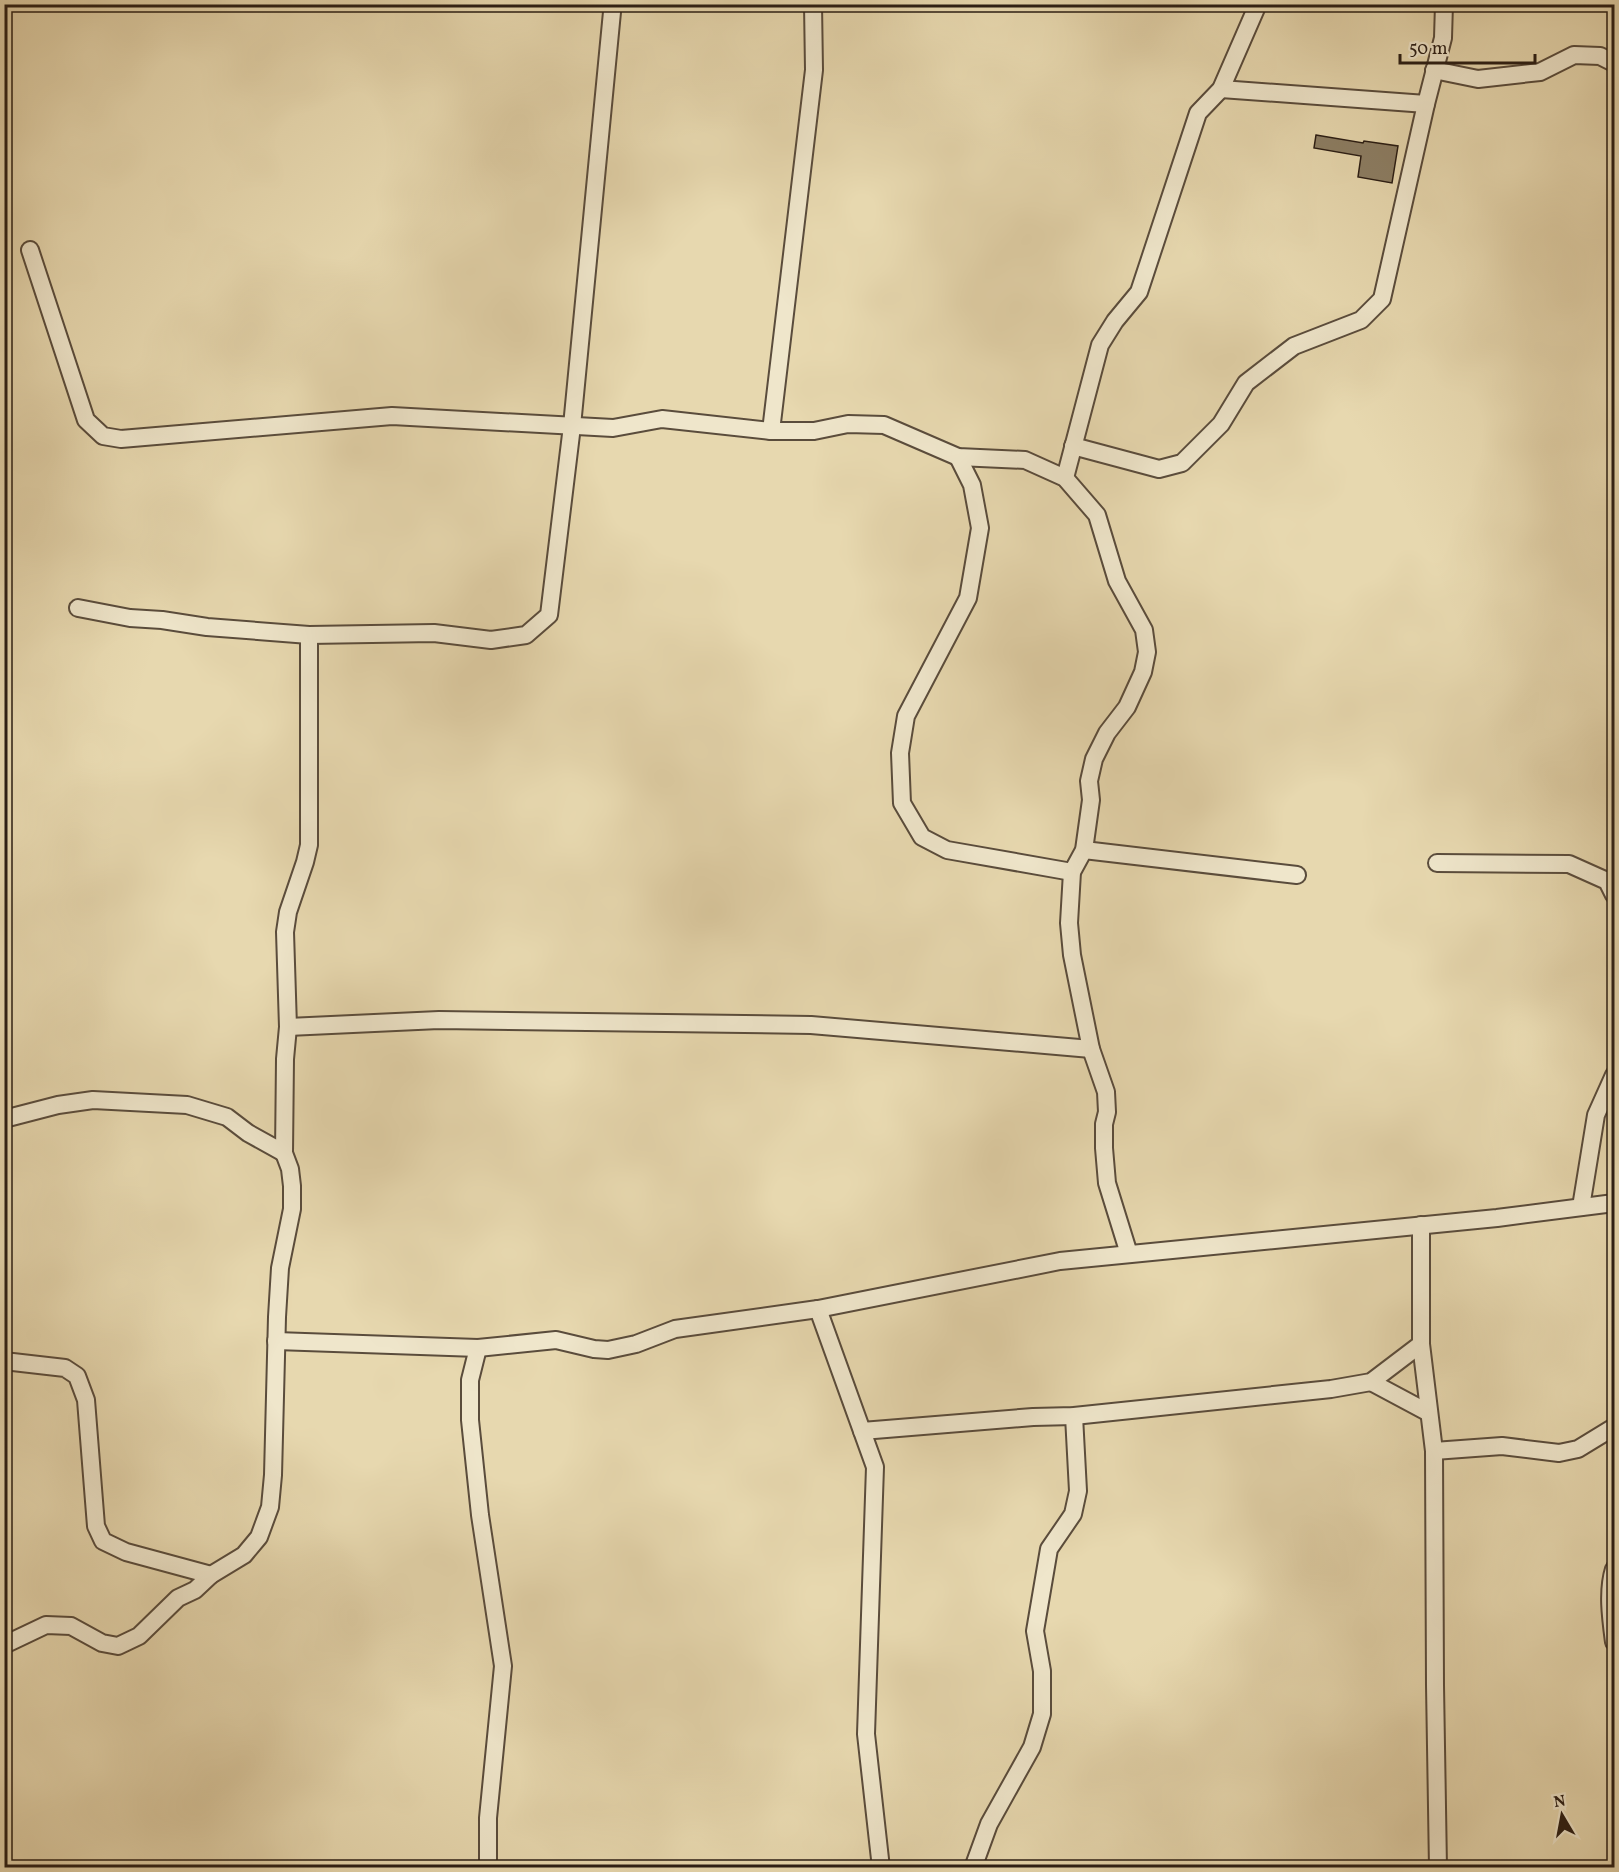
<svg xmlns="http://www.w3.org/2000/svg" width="1619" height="1872" font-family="Vollkorn,serif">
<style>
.building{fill:#8d7f65;stroke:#2b1e15;stroke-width:1.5}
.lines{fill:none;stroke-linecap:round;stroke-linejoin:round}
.minor-casing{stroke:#5a4c3c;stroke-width:20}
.minor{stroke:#efe6cb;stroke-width:16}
</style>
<rect width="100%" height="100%" fill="#e7d8af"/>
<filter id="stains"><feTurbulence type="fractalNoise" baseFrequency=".00333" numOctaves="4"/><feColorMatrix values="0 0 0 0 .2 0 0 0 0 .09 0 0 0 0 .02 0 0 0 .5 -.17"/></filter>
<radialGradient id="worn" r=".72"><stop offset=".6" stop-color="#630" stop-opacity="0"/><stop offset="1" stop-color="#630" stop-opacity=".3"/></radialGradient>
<polygon class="building" points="1316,135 1363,143 1364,141 1398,146 1392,183 1358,177 1361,156 1314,148"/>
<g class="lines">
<g class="minor-casing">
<g id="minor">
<polyline points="1434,70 1478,79 1540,72 1574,55 1600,56 1614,63"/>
<polyline points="1221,89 1426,104"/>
<polyline points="30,250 86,420 103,436 121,439 392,416 613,428 662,419 771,431 814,431 848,424 884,425 958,457 1025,460 1065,478 1097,515 1117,581 1144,630 1147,652 1143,672 1127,707 1107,733 1094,759 1089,781 1091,800 1084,850 1072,872 1069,923 1072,955 1091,1049 1106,1092 1107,1112 1104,1124 1104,1148 1107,1183 1129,1254"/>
<polyline points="771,431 814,70 813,4"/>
<polyline points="1073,446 1159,469 1182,463 1221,424 1246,383 1294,346 1361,320 1382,299 1426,104 1443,38 1444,4"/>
<polyline points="958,457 972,485 980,528 968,598 906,716 900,753 902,803 922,837 947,850 1072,872"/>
<polyline points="1065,478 1100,345 1115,321 1139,292 1198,113 1221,89 1258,4"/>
<polyline points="78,608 130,618 162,620 207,627 309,635 434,633 491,640 526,635 549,615 572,426 612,12 610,4"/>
<polyline points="1084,850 1297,875"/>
<polyline points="1437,863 1569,864 1607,881 1614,895"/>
<polyline points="288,1027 439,1020 811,1025 1091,1049"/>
<polyline points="4,1119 58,1105 93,1100 187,1105 227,1117 248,1133 284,1153"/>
<polyline points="1581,1207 1596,1115 1614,1075"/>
<polyline points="1421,1225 1421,1344 1434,1451 1435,1685 1438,1868"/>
<polyline points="818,1309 875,1467 866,1734 881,1868"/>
<polyline points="276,1341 478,1348 556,1340 594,1349 608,1350 636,1344 675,1329 818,1309 1060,1261 1497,1218 1614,1203"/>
<polyline points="478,1348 470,1380 470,1420 480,1515 503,1666 488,1818 488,1868"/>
<polyline points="4,1361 65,1368 77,1376 86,1400 96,1526 103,1541 126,1552 211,1575"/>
<polyline points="1371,1382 1429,1413"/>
<polyline points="862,1431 1033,1417 1074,1416 1331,1389 1371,1382 1421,1344"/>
<polyline points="1434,1451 1502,1446 1559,1453 1578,1449 1614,1427"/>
<path d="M1614,1569C1607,1591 1611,1619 1614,1642"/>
<polyline points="4,1645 46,1625 71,1626 102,1643 118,1646 139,1636 178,1598 195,1590 211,1575 244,1555 259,1537 270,1507 273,1475 277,1317 280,1268 292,1209 292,1186 290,1169 284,1153 285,1059 288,1027 285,932 288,912 305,862 309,845 309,635"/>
<polyline points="973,1868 989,1824 1032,1747 1042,1714 1042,1671 1035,1631 1049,1549 1073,1514 1078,1491 1074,1416"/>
</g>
</g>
<use href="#minor" class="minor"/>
</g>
<rect width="1619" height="1872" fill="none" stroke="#e7d8af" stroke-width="24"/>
<rect x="6" y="6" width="1607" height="1860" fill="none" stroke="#2b1e15" stroke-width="3"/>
<rect x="12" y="12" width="1595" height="1848" fill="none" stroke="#2b1e15" stroke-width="1.5"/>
<g transform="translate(1562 1815) rotate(350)" stroke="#efe6cb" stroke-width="4.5" paint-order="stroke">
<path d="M0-4.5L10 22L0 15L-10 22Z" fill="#2b1e15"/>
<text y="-9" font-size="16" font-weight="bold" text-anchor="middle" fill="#2b1e15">N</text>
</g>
<path d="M1400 54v9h135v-9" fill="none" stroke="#2b1e15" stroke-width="3"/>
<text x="1409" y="54" font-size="18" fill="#2b1e15" stroke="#efe6cb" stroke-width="4.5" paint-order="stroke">50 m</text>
<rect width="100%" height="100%" filter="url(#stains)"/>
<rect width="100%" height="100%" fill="url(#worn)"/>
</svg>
